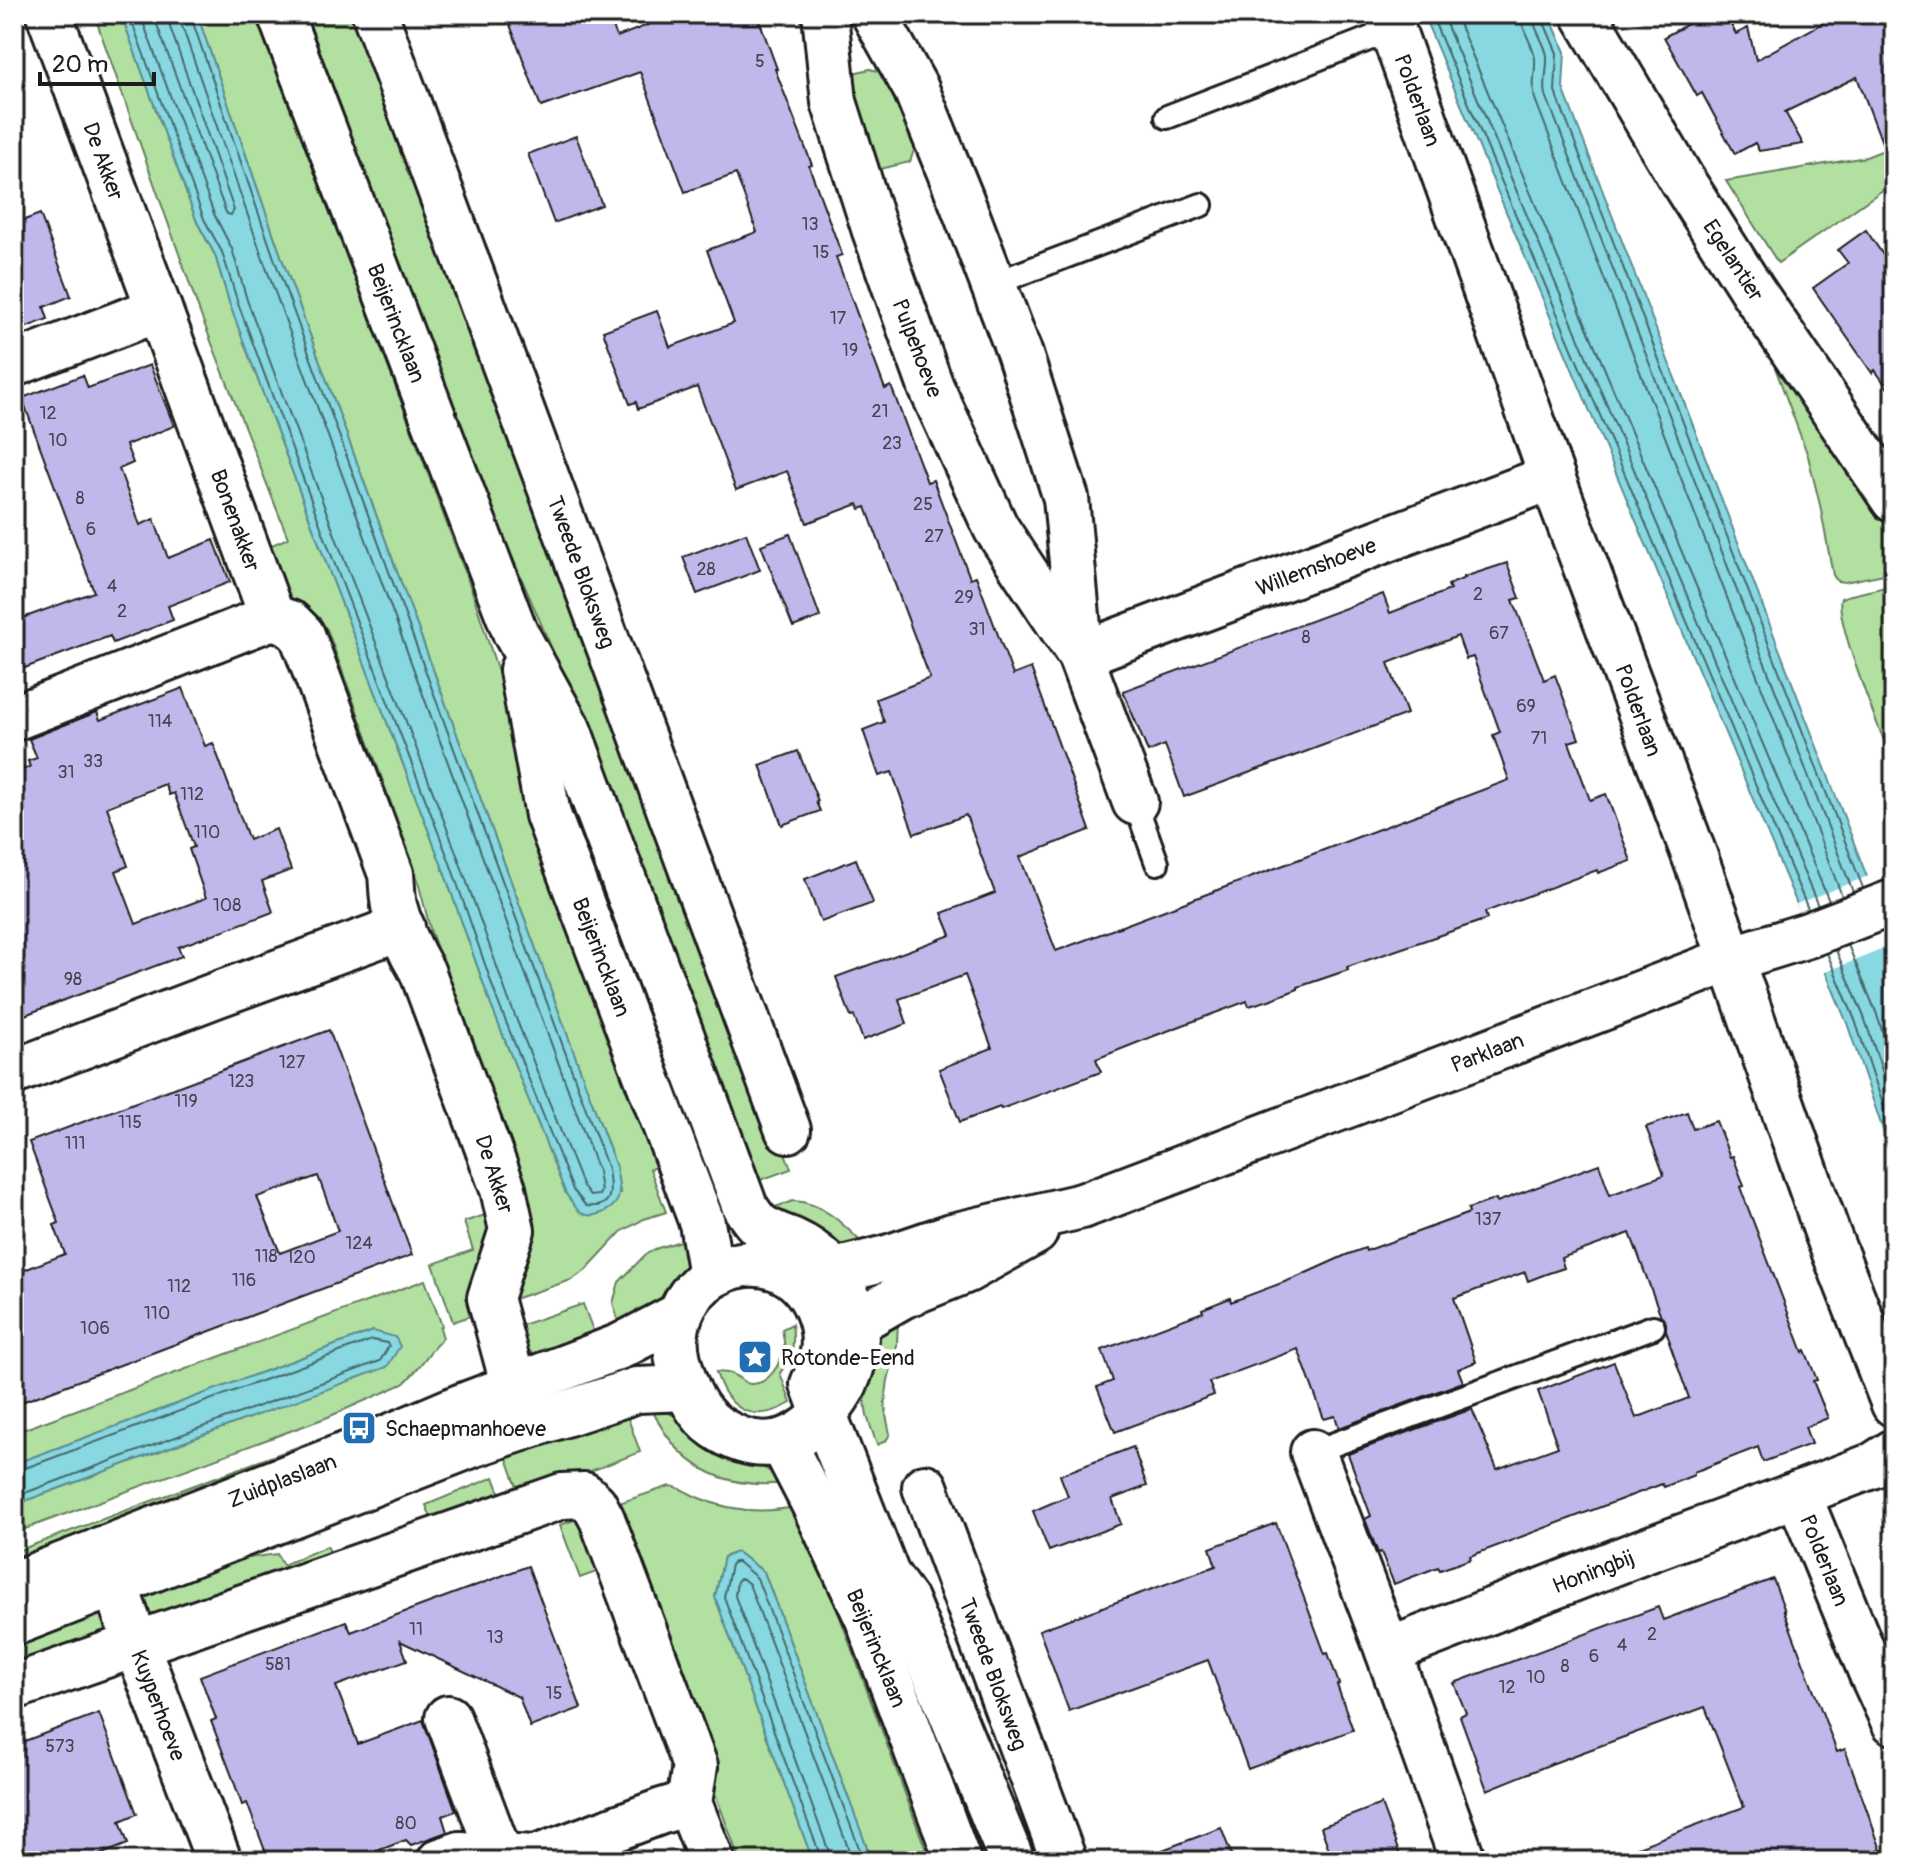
<svg xmlns="http://www.w3.org/2000/svg" width="1908" height="1875" font-family="Pangolin,sans-serif">
<style>
.green{fill:#b1e0a0;stroke:#667e5e;stroke-width:2}
.water{fill:#87d8e1;stroke:#5c8d92;stroke-width:2}
.pier{fill:#fff}
.lines{fill:none;stroke-linecap:round;stroke-linejoin:round}
.shore{stroke:#47676b;stroke-width:2}
.building{fill:#bfb9eb;stroke:#1c1c1c;stroke-width:2;fill-rule:evenodd}
.service-casing{stroke:#1c1c1c;stroke-width:28}
.minor-casing{stroke:#1c1c1c;stroke-width:50}
.tertiary-casing{stroke:#1c1c1c;stroke-width:50}
.secondary-casing{stroke:#1c1c1c;stroke-width:50}
.service{stroke:#fff;stroke-width:22}
.minor{stroke:#fff;stroke-width:44}
.tertiary{stroke:#fff;stroke-width:44}
.secondary{stroke:#fff;stroke-width:44}
.labels{text-anchor:middle;stroke-width:8;stroke-linejoin:round;paint-order:stroke}
.number-label{font-size:18px;fill:#454350}
.street-label{font-size:22px;fill:#1c1c1c;stroke:#fff}
.poi-label{font-size:22px;fill:#1c1c1c;stroke:#fff;text-anchor:start}
</style>
<rect width="100%" height="100%" fill="#fff"/>
<filter id="ink" filterUnits="userSpaceOnUse"><feTurbulence type="fractalNoise" baseFrequency=".0125" numOctaves="2"/><feDisplacementMap in="SourceGraphic" scale="16" xChannelSelector="R" yChannelSelector="G"/><feConvolveMatrix kernelMatrix="1 2 1 2 8 2 1 2 1" color-interpolation-filters="sRGB"/></filter>
<g filter="url(#ink)">
<g class="green">
<polygon points="94,14 121,14 197,222 215,255 230,305 330,573 442,866 491,1005 566,1194 620,1193 616,1167 281,256 197,14 256,14 472,591 511,712 683,1206 673,1210 657,1167 650,1169 666,1212 644,1219 621,1232 585,1271 571,1280 508,1301 520,1201 529,1197 431,932 414,866 327,629 281,589 265,548 288,538 200,313"/>
<polygon points="306,14 360,14 791,1169 752,1183 553,651 487,499"/>
<polygon points="870,69 882,72 915,147 910,162 876,170 849,77 853,73"/>
<polygon points="1894,146 1894,182 1778,263 1726,181 1866,157"/>
<polygon points="1767,346 1855,467 1894,527 1894,572 1845,582 1837,581 1833,575 1820,505 1808,456"/>
<path d="M1894,585V762C1882,738 1834,619 1841,598L1847,596Z"/>
<polygon points="552,737 709,1161 695,1166 545,740"/>
<path d="M793,1201C824,1202 846,1227 866,1247H844L835,1244L772,1208Z"/>
<polygon points="491,1213 495,1223 476,1314 453,1322 433,1264 473,1250 464,1222"/>
<polygon points="690,1238 688,1257 680,1277 661,1305 620,1327 613,1303 619,1282 645,1255 655,1249"/>
<path d="M425,1280L442,1326L440,1328L443,1338C428,1351 419,1371 403,1384L328,1417L14,1533V1505L386,1367L399,1346L373,1331L14,1464V1433Z"/>
<polygon points="583,1304 597,1341 535,1355 524,1347 516,1327"/>
<polygon points="898,1317 897,1345 888,1380 885,1402 886,1415 890,1434 886,1441 877,1445 867,1416 864,1393 876,1344 881,1334"/>
<path d="M792,1324C795,1345 793,1356 780,1373L791,1403C755,1424 728,1412 716,1372C722,1373 729,1372 734,1375C740,1378 745,1384 751,1384C769,1385 781,1363 784,1348C785,1342 783,1336 782,1329Z"/>
<polygon points="624,1407 640,1452 521,1498 503,1447"/>
<path d="M651,1407C684,1416 713,1438 742,1455C757,1465 772,1470 785,1483C722,1490 677,1466 651,1407Z"/>
<polygon points="313,1441 318,1455 14,1572 14,1552"/>
<polygon points="494,1477 504,1504 436,1530 426,1505"/>
<path d="M670,1486C681,1487 689,1494 699,1498C732,1512 764,1514 799,1506L930,1861H872L764,1572L737,1552L724,1557L715,1597L813,1861H740L715,1793L716,1781L613,1505Z"/>
<polygon points="577,1519 583,1522 607,1568 580,1578 560,1525"/>
<polygon points="327,1546 332,1556 151,1621 143,1606 148,1591 193,1566 277,1554 283,1565"/>
<polygon points="98,1611 105,1616 114,1630 14,1667 14,1632"/>
</g>
<g class="water">
<path d="M121,14H197L281,256L616,1167C617,1175 620,1185 619,1194C618,1208 597,1219 583,1214C576,1211 571,1200 566,1194L491,1005L442,866L330,573L230,305L215,255L197,222Z"/>
<polygon points="1423,14 1549,14 1565,52 1563,88 1894,947 1894,1163 1847,1023"/>
<polygon points="373,1331 395,1337 400,1346 387,1367 14,1505 14,1464"/>
<polygon points="737,1552 764,1572 872,1861 813,1861 715,1597 724,1557"/>
</g>
<polygon class="pier" points="1871,875 1894,936 1894,945 1823,973 1796,904"/>
<g class="lines">
<g class="shore">
<path d="M129,14L204,219L222,252L238,303L337,570L450,863L498,1002L573,1190L586,1206C615,1209 611,1190 608,1169L274,258L190,14"/>
<polyline points="140,14 214,214 232,249 247,300 347,567 459,860 508,998 582,1185 590,1196 599,1195 601,1191 598,1171 264,262 181,23 180,14"/>
<polyline points="153,14 225,210 227,214 231,215 234,210 170,27 168,14"/>
<polyline points="1431,14 1808,909"/>
<polyline points="1442,14 1818,906"/>
<polyline points="1455,14 1829,901"/>
<path d="M1520,14C1521,30 1533,43 1535,59C1536,73 1531,85 1535,99L1842,896"/>
<path d="M1532,14C1533,29 1545,42 1547,56C1548,69 1543,82 1546,95L1853,892"/>
<polyline points="1542,14 1543,20 1557,53 1555,91 1863,888"/>
<polyline points="1848,945 1876,1012 1894,1068"/>
<polyline points="1836,950 1864,1017 1894,1106"/>
<polyline points="1827,953 1855,1020 1894,1138"/>
<polyline points="14,1471 20,1470 372,1340 387,1343 389,1346 380,1361 14,1497"/>
<polyline points="820,1861 820,1855 724,1597 731,1565 734,1562 738,1562 757,1578 864,1861"/>
<polyline points="830,1861 829,1852 735,1596 737,1581 740,1579 743,1579 749,1584 853,1861"/>
</g>
</g>
<g class="building">
<polygon points="506,14 608,14 617,37 676,14 757,14 777,69 775,69 812,165 809,166 842,255 836,257 885,389 891,386 927,482 933,480 970,578 976,576 1013,675 1031,668 1090,830 1020,857 1056,951 1509,780 1493,735 1500,732 1473,657 1466,659 1458,636 1388,663 1407,714 1184,797 1165,745 1148,752 1123,691 1383,594 1390,613 1450,590 1448,585 1465,578 1464,577 1507,563 1520,598 1513,600 1544,680 1555,675 1579,739 1569,742 1590,800 1606,794 1631,861 1598,873 1597,870 1485,912 1487,919 1347,967 1348,970 1298,987 1298,989 1269,1000 1249,1006 1247,1001 1154,1036 1096,1059 1101,1072 1001,1109 1000,1107 960,1122 939,1069 992,1048 965,975 899,999 907,1024 863,1040 854,1016 851,1017 836,977 951,935 942,913 995,893 966,815 914,834 892,772 879,776 863,730 884,722 876,699 930,678 866,507 860,509 858,504 807,523 787,471 736,490 697,387 638,409 636,402 630,404 603,331 657,311 670,347 734,323 707,250 757,232 736,174 685,192 640,72 541,107"/>
<polygon points="1706,14 1725,14 1736,34 1748,28 1756,60 1839,14 1883,14 1894,42 1894,166 1891,166 1857,77 1785,112 1803,144 1759,151 1755,143 1735,154 1702,93 1697,96 1664,37"/>
<polygon points="576,136 602,205 554,223 528,154"/>
<polygon points="40,214 71,296 44,307 48,319 14,332 14,224"/>
<polygon points="1866,230 1894,271 1894,397 1875,370 1872,373 1813,288 1848,263 1838,250"/>
<polygon points="150,365 174,426 126,445 133,463 119,469 140,525 154,519 168,558 214,540 230,582 168,606 173,620 113,643 110,636 14,672 14,632 20,619 94,592 22,398 83,375 88,388"/>
<polygon points="746,533 760,570 697,594 683,557"/>
<polygon points="790,534 820,617 793,627 761,545"/>
<path d="M183,688L205,746L213,743L249,840L276,829L291,870L262,881L273,912L178,947L182,956L14,1019V773L30,767L28,761L37,758L29,739L97,712L100,720ZM165,784L169,795L174,793L194,847L189,849L206,898L136,924L116,871L128,866L107,807Z"/>
<polygon points="798,751 818,801 816,802 820,811 782,825 760,765"/>
<polygon points="856,859 873,903 821,922 805,879"/>
<path d="M329,1030L412,1255L14,1405V1274L65,1254L54,1225L59,1223L29,1142ZM318,1176L338,1231L280,1253L257,1197Z"/>
<polygon points="1687,1112 1693,1129 1716,1121 1730,1157 1733,1156 1744,1186 1740,1187 1803,1352 1805,1350 1817,1380 1813,1381 1828,1418 1805,1427 1811,1444 1763,1462 1758,1447 1694,1472 1694,1475 1664,1487 1662,1484 1470,1556 1471,1559 1440,1570 1438,1567 1394,1584 1381,1552 1378,1553 1365,1519 1371,1516 1348,1454 1472,1409 1497,1469 1558,1447 1538,1391 1614,1362 1636,1418 1689,1398 1669,1342 1670,1342 1666,1331 1666,1323 1661,1316 1630,1233 1561,1258 1564,1268 1546,1274 1528,1281 1525,1272 1454,1298 1476,1362 1458,1369 1463,1382 1339,1428 1335,1416 1324,1419 1298,1349 1209,1382 1214,1395 1115,1432 1097,1387 1113,1381 1102,1350 1203,1312 1202,1309 1230,1298 1231,1302 1295,1278 1346,1255 1365,1248 1366,1251 1469,1213 1468,1209 1496,1199 1497,1202 1599,1164 1610,1195 1664,1175 1646,1127"/>
<polygon points="1133,1447 1147,1486 1112,1499 1121,1524 1049,1551 1033,1511 1068,1496 1060,1475"/>
<polygon points="1276,1523 1325,1654 1328,1653 1339,1684 1337,1685 1353,1730 1248,1769 1208,1660 1069,1711 1039,1630 1216,1566 1210,1548"/>
<polygon points="528,1566 581,1708 530,1727 519,1697 400,1641 407,1660 336,1686 358,1744 423,1720 456,1811 442,1816 447,1832 411,1845 406,1840 351,1861 269,1861 247,1803 242,1805 233,1779 211,1721 216,1719 200,1676 346,1621 351,1632"/>
<polygon points="1773,1579 1785,1611 1784,1611 1837,1752 1845,1749 1885,1861 1612,1861 1611,1857 1744,1807 1705,1707 1551,1764 1487,1790 1460,1716 1466,1713 1454,1683 1658,1607 1663,1620"/>
<polygon points="99,1713 137,1814 120,1821 128,1844 84,1861 14,1861 14,1745"/>
<polygon points="1381,1804 1402,1861 1333,1861 1321,1827"/>
<polygon points="1221,1828 1234,1861 1141,1861 1141,1858"/>
</g>
<g class="lines">
<g class="service-casing">
<g id="service">
<polyline points="1167,117 1392,30"/>
<polyline points="993,284 1201,205"/>
<polyline points="1135,802 1157,863"/>
<polyline points="1313,1452 1653,1327"/>
</g>
</g>
<g class="minor-casing">
<g id="minor">
<polyline points="49,14 159,309"/>
<polyline points="375,14 788,1130"/>
<polyline points="825,14 834,102 874,228 931,387 996,528 1080,655 1135,802"/>
<polyline points="874,14 916,89 960,197 1019,352 1066,498 1080,648"/>
<polyline points="1387,14 1552,477 1695,857 1828,1235 1894,1404"/>
<polyline points="1584,14 1682,180 1752,290 1894,500"/>
<polyline points="14,364 159,309 272,617 14,718"/>
<path d="M272,617L290,623L302,635L391,874C392,884 392,896 394,906C400,928 410,951 422,971L503,1189L512,1230L490,1298L514,1387L525,1420"/>
<polyline points="1080,655 1552,477"/>
<polyline points="14,1072 216,995 402,927"/>
<polyline points="1313,1452 1388,1651"/>
<polyline points="1894,1452 1874,1465 1798,1494 1871,1672 1894,1722"/>
<polyline points="925,1487 1064,1861"/>
<polyline points="102,1549 136,1644 219,1861"/>
<polyline points="14,1687 562,1496 584,1495 594,1504 602,1519 695,1766 689,1803 712,1861"/>
<polyline points="448,1718 500,1856"/>
<polyline points="440,1861 460,1854 536,1858 662,1811 689,1803"/>
<polyline points="1463,1861 1388,1651 1642,1552 1798,1494"/>
</g>
</g>
<g class="tertiary-casing">
<g id="tertiary">
<polyline points="834,1271 887,1258 952,1236 1082,1206 1731,959 1808,935 1894,902"/>
<polyline points="855,1323 902,1296 967,1270 1035,1232"/>
<polyline points="14,1584 366,1447 460,1407 621,1346 680,1315"/>
<polyline points="14,1623 474,1444 637,1390 687,1388"/>
</g>
</g>
<g class="secondary-casing">
<g id="secondary">
<path d="M280,14L515,632L568,729L745,1207C750,1214 754,1221 760,1226C770,1233 783,1237 793,1241C817,1252 838,1271 847,1296C866,1341 853,1384 820,1418C789,1449 753,1452 716,1427C694,1412 684,1385 678,1360C657,1271 781,1223 817,1309C828,1335 825,1359 813,1384L829,1427L887,1575L906,1602L1012,1861"/>
<polyline points="522,670 548,815 702,1223 711,1275"/>
<polyline points="782,1442 813,1502 868,1619 958,1861"/>
</g>
</g>
<use href="#service" class="service"/>
<use href="#minor" class="minor"/>
<use href="#tertiary" class="tertiary"/>
<use href="#secondary" class="secondary"/>
</g>
</g>
<defs>
<g id="sight-square" transform="scale(1.8)"><rect x="-9" y="-9" width="18" height="18" rx="4" fill="#1f6fb2" stroke="#fff"/><path d="M0-6L1.8-2.2L6-1.7L2.9 1.2L3.7 5.4L0 3.3L-3.7 5.4L-2.9 1.2L-6-1.7L-1.8-2.2Z" fill="#fff"/></g>
<g id="bus-square" transform="scale(1.8)"><rect x="-9" y="-9" width="18" height="18" rx="4" fill="#1f6fb2" stroke="#fff"/><path d="M-5-6H5V4H4V6H2V4H-2V6H-4V4H-5ZM-3.5-4V0h7V-4ZM-3.5 1.2v1.5H-2V1.2ZM2 1.2v1.5H3.5V1.2Z" fill="#fff"/></g>
</defs>
<g fill-rule="evenodd">
<use href="#sight-square" x="755" y="1357"/>
<use href="#bus-square" x="359" y="1428"/>
</g>
<g class="labels">
<g class="number-label">
<text x="760" y="67">5</text>
<text x="810" y="230">13</text>
<text x="821" y="258">15</text>
<text x="838" y="324">17</text>
<text x="850" y="356">19</text>
<text x="880" y="417">21</text>
<text x="48" y="419">12</text>
<text x="58" y="446">10</text>
<text x="892" y="449">23</text>
<text x="80" y="504">8</text>
<text x="923" y="510">25</text>
<text x="91" y="535">6</text>
<text x="934" y="542">27</text>
<text x="706" y="575">28</text>
<text x="112" y="592">4</text>
<text x="1478" y="600">2</text>
<text x="964" y="603">29</text>
<text x="122" y="617">2</text>
<text x="977" y="635">31</text>
<text x="1499" y="639">67</text>
<text x="1306" y="643">8</text>
<text x="1526" y="712">69</text>
<text x="160" y="727">114</text>
<text x="1539" y="744">71</text>
<text x="93" y="767">33</text>
<text x="66" y="778">31</text>
<text x="192" y="800">112</text>
<text x="207" y="838">110</text>
<text x="227" y="911">108</text>
<text x="73" y="985">98</text>
<text x="292" y="1068">127</text>
<text x="241" y="1087">123</text>
<text x="186" y="1107">119</text>
<text x="130" y="1128">115</text>
<text x="75" y="1149">111</text>
<text x="1488" y="1225">137</text>
<text x="359" y="1249">124</text>
<text x="266" y="1262">118</text>
<text x="301" y="1263">120</text>
<text x="244" y="1286">116</text>
<text x="179" y="1292">112</text>
<text x="157" y="1319">110</text>
<text x="95" y="1334">106</text>
<text x="416" y="1635">11</text>
<text x="1652" y="1640">2</text>
<text x="495" y="1643">13</text>
<text x="1622" y="1651">4</text>
<text x="1594" y="1662">6</text>
<text x="278" y="1670">581</text>
<text x="1565" y="1672">8</text>
<text x="1536" y="1683">10</text>
<text x="1507" y="1693">12</text>
<text x="554" y="1699">15</text>
<text x="60" y="1752">573</text>
<text x="406" y="1829">80</text>
</g>
<g class="street-label">
<text transform="translate(1418 100) rotate(70)" y="8">Polderlaan</text>
<text transform="translate(104 161) rotate(70)" y="8">De Akker</text>
<text transform="translate(1734 260) rotate(57)" y="8">Egelantier</text>
<text transform="translate(397 323) rotate(69)" y="8">Beijerincklaan</text>
<text transform="translate(918 348) rotate(69)" y="8">Pulpehoeve</text>
<text transform="translate(236 520) rotate(70)" y="8">Bonenakker</text>
<text transform="translate(1316 566) rotate(-21)" y="8">Willemshoeve</text>
<text transform="translate(582 572) rotate(70)" y="8">Tweede Bloksweg</text>
<text transform="translate(1639 710) rotate(70)" y="8">Polderlaan</text>
<text transform="translate(602 957) rotate(69)" y="8">Beijerincklaan</text>
<text transform="translate(1487 1052) rotate(-21)" y="8">Parklaan</text>
<text transform="translate(495 1174) rotate(72)" y="8">De Akker</text>
<text transform="translate(282 1480) rotate(-21)" y="8">Zuidplaslaan</text>
<text transform="translate(1825 1560) rotate(68)" y="8">Polderlaan</text>
<text transform="translate(1593 1571) rotate(-21)" y="8">Honingbij</text>
<text transform="translate(877 1648) rotate(68)" y="8">Beijerincklaan</text>
<text transform="translate(994 1674) rotate(70)" y="8">Tweede Bloksweg</text>
<text transform="translate(159 1705) rotate(69)" y="8">Kuyperhoeve</text>
</g>
<g class="poi-label">
<text x="781" y="1365">Rotonde-Eend</text>
<text x="385" y="1436">Schaepmanhoeve</text>
</g>
</g>
<rect width="1908" height="1875" fill="none" stroke="#fff" stroke-width="48"/>
<rect x="24" y="24" width="1860" height="1827" fill="none" stroke="#1c1c1c" stroke-width="3" filter="url(#ink)"/>
<path d="M40 72v12h114v-12" fill="none" stroke="#1c1c1c" stroke-width="4"/>
<text x="52" y="72" font-size="24" fill="#1c1c1c" stroke="#ffffff" stroke-width="6" paint-order="stroke">20 m</text>
</svg>
